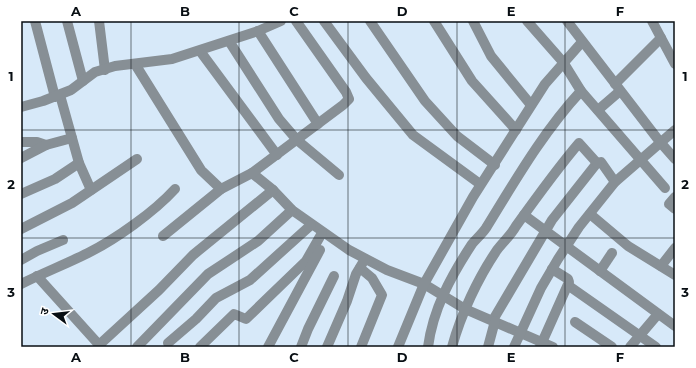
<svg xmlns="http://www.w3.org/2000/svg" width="696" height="368" font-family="Montserrat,'Noto Sans Devanagari',sans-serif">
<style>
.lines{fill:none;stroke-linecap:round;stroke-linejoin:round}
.minor{stroke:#878f95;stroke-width:10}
.grid{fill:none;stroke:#080e13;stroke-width:1;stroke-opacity:0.55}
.neatline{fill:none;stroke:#080e13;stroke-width:1.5}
.grid-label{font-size:13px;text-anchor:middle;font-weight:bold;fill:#080e13}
</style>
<rect width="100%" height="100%" fill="#d7e9f9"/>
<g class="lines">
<g class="minor">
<polyline points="35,21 55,97"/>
<polyline points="67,21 83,81"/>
<polyline points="99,21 105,70"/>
<polyline points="324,21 366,78 413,135 480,184"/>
<polyline points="370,21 425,101 457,136 495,165"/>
<polyline points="434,21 472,81 516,130"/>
<polyline points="473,21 491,56 531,105"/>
<polyline points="527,21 563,62 581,91 665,188"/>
<polyline points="567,21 660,142 675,159"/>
<polyline points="652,21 675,64"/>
<polyline points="258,31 318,124"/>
<polyline points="229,41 279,119 297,140 339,175"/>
<polyline points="200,51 277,155"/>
<polyline points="135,64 201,170 221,189"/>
<polyline points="615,84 661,38"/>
<polyline points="60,95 79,163 91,190"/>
<polyline points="21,107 43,101 71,90 95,72 115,66 172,59 258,31 281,21"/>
<polyline points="598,110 620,91"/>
<polyline points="21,142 37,142 46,145 72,138"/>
<polyline points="21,158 46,145"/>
<polyline points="252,173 273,190 292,210 349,250 387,270 424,284 465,309 553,347"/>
<polyline points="21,194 55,179 79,163"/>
<polyline points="675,197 669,204 675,209"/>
<polyline points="590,214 628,246 675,275"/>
<polyline points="524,215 675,326"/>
<polyline points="21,229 72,203 137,159"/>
<polyline points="163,236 221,189 252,173 343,105 349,99 346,92 296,21"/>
<polyline points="21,260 37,251 63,240"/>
<polyline points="661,266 675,248"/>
<polyline points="360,268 372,278 382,295 361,347"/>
<polyline points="600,271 612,253"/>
<polyline points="37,276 101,347"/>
<path d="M21,284C43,273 66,264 88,253C116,239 154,212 175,189"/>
<polyline points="569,286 656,347"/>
<polyline points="493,320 552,220 597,163 601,162 615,182"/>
<polyline points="575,322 612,347"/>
<polyline points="168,343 196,319 216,298 250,280 311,225"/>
<polyline points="99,345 159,290 193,255 273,190"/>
<polyline points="137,347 208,274 258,241 292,210"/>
<polyline points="200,347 234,314 246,319 306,261 322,233"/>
<polyline points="268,347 320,250"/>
<polyline points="301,347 308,329 334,276"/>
<polyline points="327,347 347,301 356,274 365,259"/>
<polyline points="398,347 424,284 473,197 545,84 582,42"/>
<path d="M428,347C433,309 451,276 472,244C476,239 482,234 486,228C515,181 543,132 581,91"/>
<path d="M452,347C461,314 478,278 497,250C503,242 511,235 516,226C536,198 556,170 579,143L597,163"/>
<polyline points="488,347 495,321"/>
<polyline points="514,347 541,288 558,259 579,227 615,182 675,130"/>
<polyline points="540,347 569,282 568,279 552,269"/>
<polyline points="630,347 658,314"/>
</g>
</g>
<path class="grid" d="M131,21V347M239,21V347M348,21V347M457,21V347M565,21V347M21,130H675M21,238H675"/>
<rect width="696" height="368" fill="none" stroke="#ffffff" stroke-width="44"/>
<g transform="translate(54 314) rotate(285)" stroke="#ffffff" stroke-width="3" paint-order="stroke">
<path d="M0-3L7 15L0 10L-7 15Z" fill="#080e13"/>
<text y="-6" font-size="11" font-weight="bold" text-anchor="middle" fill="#080e13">उ</text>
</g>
<rect x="22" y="22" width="652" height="324" class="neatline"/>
<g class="grid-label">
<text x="76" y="16">A</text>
<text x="185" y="16">B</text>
<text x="294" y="16">C</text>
<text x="402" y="16">D</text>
<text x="511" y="16">E</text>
<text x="620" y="16">F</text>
<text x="11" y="81">1</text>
<text x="685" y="81">1</text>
<text x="11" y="189">2</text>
<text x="685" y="189">2</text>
<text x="11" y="297">3</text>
<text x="685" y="297">3</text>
<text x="76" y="362">A</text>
<text x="185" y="362">B</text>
<text x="294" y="362">C</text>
<text x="402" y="362">D</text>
<text x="511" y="362">E</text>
<text x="620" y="362">F</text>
</g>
</svg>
